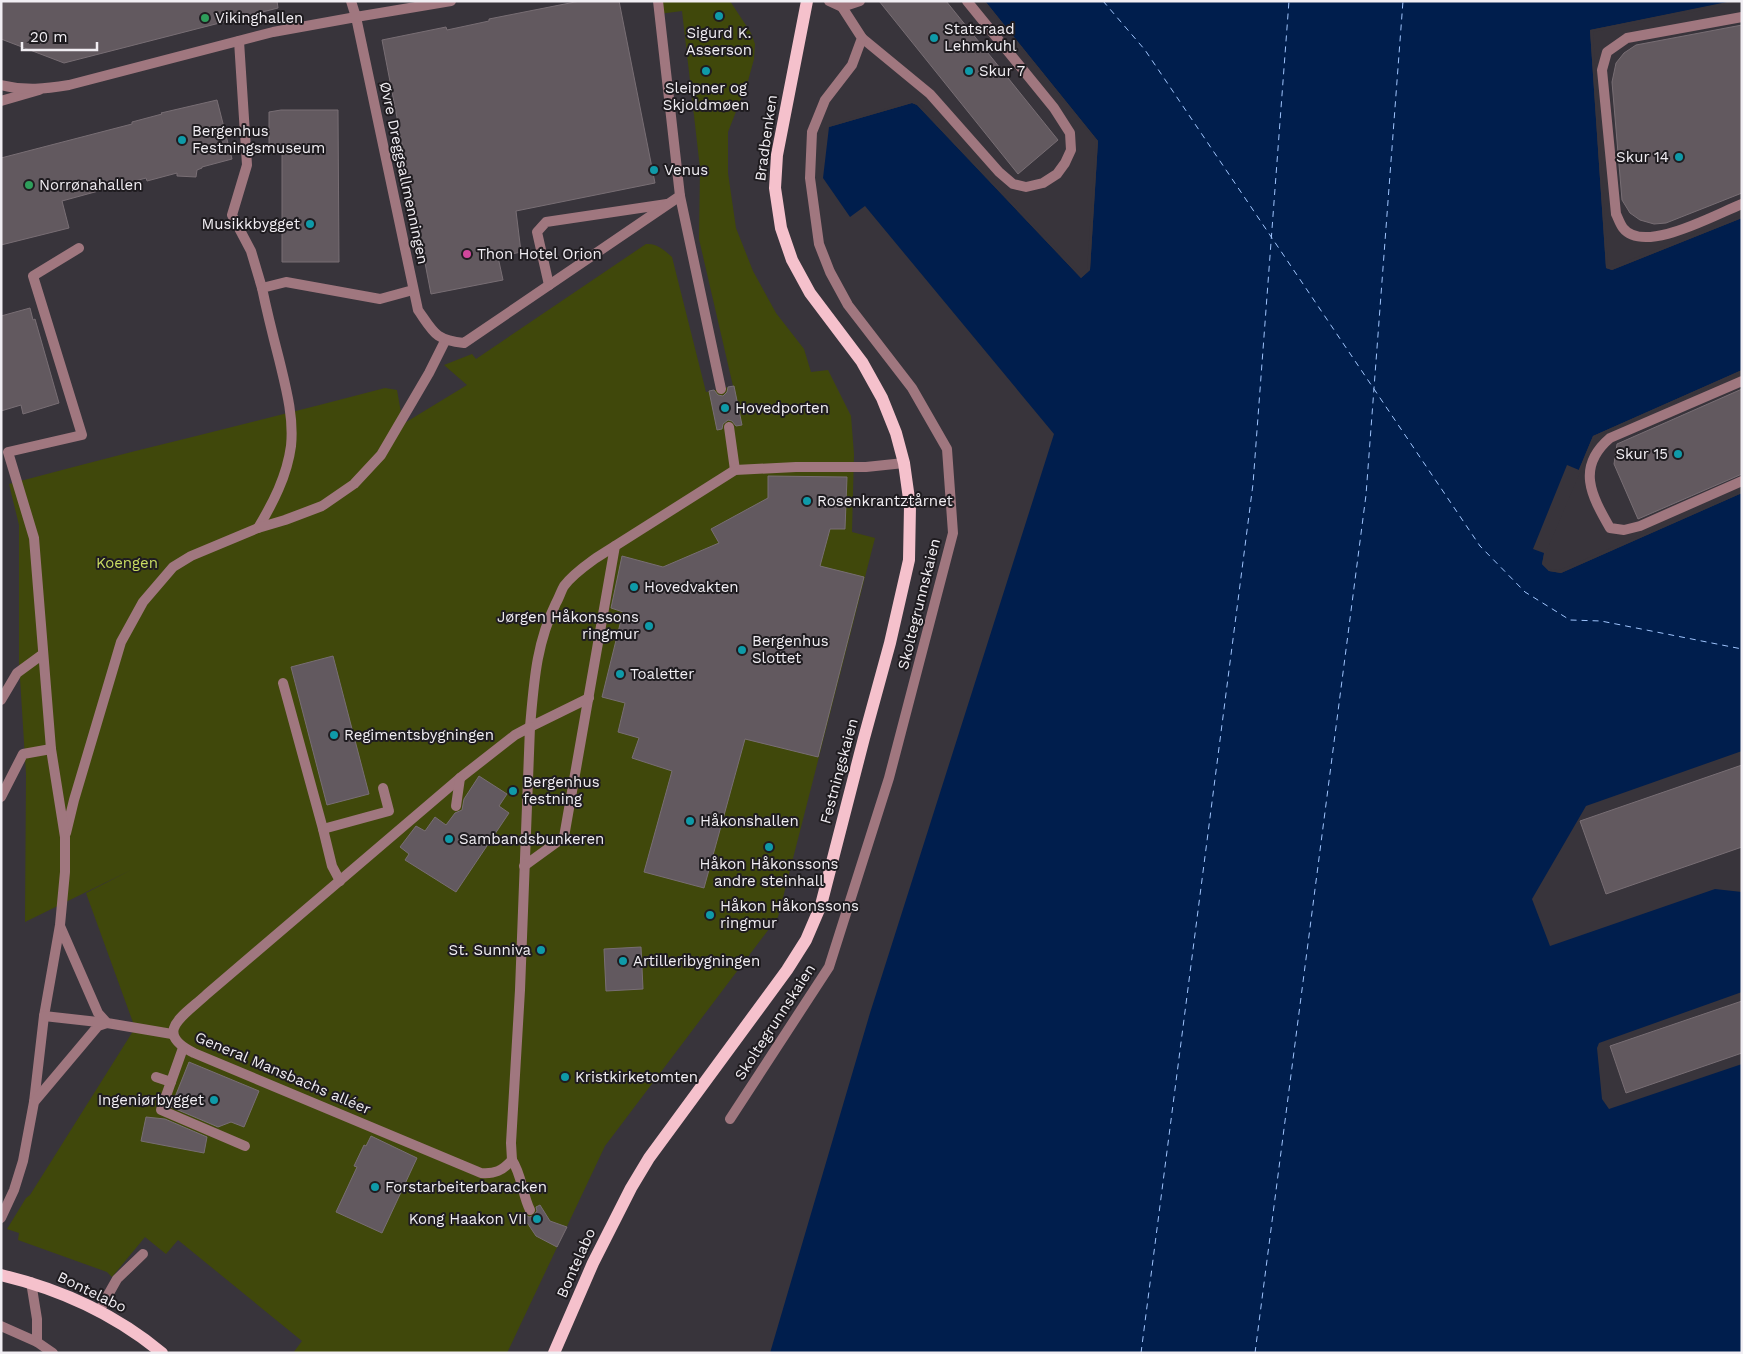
<svg xmlns="http://www.w3.org/2000/svg" width="1743" height="1354" font-family="'Work Sans',sans-serif">
<style>
.green{fill:#40480b}
.water{fill:#001e4d}
.pier{fill:#38343b}
.lines{fill:none;stroke-linecap:round;stroke-linejoin:round}
.ferry{stroke:#9fc4fd;stroke-width:1;stroke-dasharray:6 5;stroke-linecap:butt}
.building{fill:#62595f;stroke:#786e74}
.service{stroke:#a0777f;stroke-width:10}
.minor{stroke:#a0777f;stroke-width:10}
.tertiary{stroke:#a0777f;stroke-width:10}
.primary{stroke:#f5c1cc;stroke-width:12}
.culture-dot{fill:#0f9aa8;stroke:#1f1c20;stroke-width:2}
.leisure-dot{fill:#2e9e5b;stroke:#1f1c20;stroke-width:2}
.hotel-dot{fill:#d1479c;stroke:#1f1c20;stroke-width:2}
.labels{text-anchor:middle;stroke-width:4;stroke-linejoin:round;paint-order:stroke}
.poi-label{font-size:15px;fill:#f1eef3;stroke:#1f1c20;text-anchor:start}
.street-label{font-size:15px;fill:#f1eef3;stroke:#1f1c20}
.park-label{font-size:15px;fill:#c9dc61;stroke:#1f1c20}
</style>
<rect width="100%" height="100%" fill="#38343b"/>
<path class="green" d="M658,1H730L751,33L755,44L754,59L748,81L728,132V173L736,228L753,271L776,313L804,349L811,372L828,370L851,416L854,454L852,532L875,538L778,917L605,1146L507,1353H293L302,1341L178,1240L166,1254L145,1237L112,1277L107,1272L18,1240L19,1233L7,1229L26,1198L30,1195L135,1028L86,893L131,870L25,922L26,774L19,662V525L9,484C134,450 260,421 385,388L397,390L403,424L467,385L444,365L472,354L476,359L646,244C657,243 664,250 672,257L706,392L733,386L699,239L700,168L682,11L659,14Z"/>
<polygon class="water" points="985,1 1732,1 1590,30 1606,268 1612,270 1742,218 1742,370 1593,436 1545,550 1542,564 1549,571 1561,573 1742,493 1742,751 1586,806 1532,899 1550,946 1715,889 1742,892 1742,992 1599,1043 1597,1048 1602,1099 1609,1109 1742,1064 1742,1353 770,1353 870,1013 1054,434 865,206 850,217 823,178 829,127 912,103 917,105 1081,278 1090,270 1098,141"/>
<g class="pier">
<polygon points="983,1 985,1 1098,141 1090,270 1081,278 917,105 912,103 829,127 830,125 912,101 919,103 1081,275 1087,269 1096,141"/>
<polygon points="1735,1 1733,4 1593,32 1608,266 1612,267 1742,215 1742,218 1612,270 1606,268 1590,30"/>
<polygon points="1742,370 1742,372 1595,437 1547,550 1545,563 1550,569 1560,570 1742,491 1742,493 1561,573 1549,571 1542,564 1544,553 1533,549 1567,465 1579,470 1593,436"/>
</g>
<g class="lines">
<g class="ferry">
<polyline points="1103,1 1145,50 1480,546 1525,592 1570,620 1601,621 1742,649"/>
<polyline points="1141,1353 1253,484 1289,1"/>
<polyline points="1255,1353 1366,495 1403,1"/>
</g>
</g>
<g class="building">
<polygon points="1,1 277,1 278,8 64,63 1,39"/>
<polygon points="580,1 619,1 655,183 516,211 521,252 498,257 503,280 431,294 382,40 446,27 447,30 489,21 489,19"/>
<polygon points="879,1 946,1 1058,140 1018,174"/>
<polygon points="1742,25 1742,193 1666,223 1654,224 1640,220 1630,213 1622,200 1612,82 1616,63 1624,53 1636,45"/>
<polygon points="217,100 232,159 202,167 202,168 197,170 196,177 177,176 177,173 147,181 146,178 62,201 69,228 1,245 1,158 132,124 132,122 162,114 161,113"/>
<polygon points="281,110 338,110 339,262 282,262 282,145 269,145 269,112"/>
<polygon points="30,308 33,320 35,319 59,403 23,414 21,405 1,411 1,316"/>
<polygon points="734,386 742,425 736,426 732,421 728,420 723,424 722,429 717,430 709,391 714,390 718,395 723,396 727,392 728,387"/>
<polygon points="1742,389 1742,474 1638,519 1614,464 1617,444"/>
<polygon points="768,476 847,477 845,529 830,529 820,566 864,577 818,757 745,739 704,888 644,872 672,771 632,758 639,738 618,732 625,703 602,697 623,612 611,608 622,556 663,567 719,543 711,529 768,498"/>
<polygon points="333,656 369,794 327,805 291,667"/>
<polygon points="1742,765 1742,847 1606,894 1580,821"/>
<polygon points="479,776 507,794 499,806 509,813 456,892 405,860 409,854 400,847 416,826 425,831 435,817 446,825 455,813 462,810 464,799"/>
<polygon points="641,947 643,989 606,991 604,949"/>
<polygon points="1742,1001 1742,1053 1626,1093 1610,1046"/>
<polygon points="189,1062 259,1091 244,1127 231,1122 218,1127 171,1107"/>
<polygon points="146,1117 165,1119 207,1137 204,1153 141,1141"/>
<polygon points="371,1136 417,1158 382,1233 336,1212 357,1167 354,1166 364,1145 366,1146"/>
<polygon points="540,1205 550,1221 567,1227 557,1247 536,1236 522,1215 524,1214 529,1217 533,1216 537,1211 536,1207"/>
</g>
<g class="lines">
<g class="service">
<polyline points="842,7 860,1"/>
<path d="M1742,17L1627,38L1607,52L1602,70L1616,214C1618,218 1620,224 1623,228C1644,255 1716,214 1742,204"/>
<polyline points="862,38 930,94 999,172 1013,184 1026,187 1043,183 1057,174 1065,163 1071,150 1070,133 1054,108 967,1"/>
<polyline points="239,41 247,165 232,215 251,251 262,288"/>
<polyline points="1,101 39,90"/>
<polyline points="680,196 721,389"/>
<polyline points="549,285 537,232 546,222 667,204"/>
<path d="M1742,381L1610,438C1576,467 1591,495 1610,528L1624,530L1640,526L1742,481"/>
<polyline points="729,427 735,470"/>
<path d="M258,528C273,503 287,476 291,446C294,417 286,388 279,359C273,336 267,312 262,288L286,282L380,299L413,290"/>
<polyline points="283,683 323,829"/>
<path d="M589,698L530,727C534,682 536,644 556,603C559,598 561,591 564,586C573,574 585,566 596,558L735,470L796,467H866L904,463"/>
<polyline points="1,700 17,673 43,654"/>
<path d="M530,727L520,990L511,1143L512,1160C502,1171 495,1174 481,1173L194,1053C151,1032 185,1015 207,994L460,778L515,735Z"/>
<polyline points="1,797 23,754 51,749"/>
<polyline points="456,806 460,778"/>
<polyline points="66,833 74,800 121,642 143,602 173,567 191,556 258,528 285,520 322,506 354,484 381,455 429,373 445,341"/>
<polyline points="524,866 564,837 615,546"/>
<polyline points="340,881 332,866 323,829 389,811 383,788"/>
<polyline points="60,926 98,1013 107,1023 172,1034"/>
<polyline points="183,1048 161,1110 245,1146"/>
<polyline points="156,1077 171,1082"/>
<polyline points="34,1102 44,1016 60,925 65,872 65,837 51,749 34,538 8,452 82,435 33,276 79,248"/>
<polyline points="730,1119 829,967 889,778 953,533 947,449 912,388 848,305 830,272 819,244 810,178 812,132 825,100 852,65 862,38 842,7 829,1"/>
<path d="M512,1160C522,1175 522,1194 530,1210"/>
<polyline points="1,1218 14,1190 23,1161 34,1102 98,1026 107,1023 44,1016"/>
<polyline points="31,1282 37,1319 37,1342 53,1353"/>
<polyline points="99,1311 117,1279 143,1254"/>
<polyline points="1,1326 37,1342"/>
</g>
<path class="minor" d="M1,85C26,91 45,89 69,85L273,32L356,17L418,310C434,333 435,340 464,343L680,196L658,1"/>
<polyline class="tertiary" points="351,1 356,17 451,1"/>
<g class="primary">
<path d="M1,1275C60,1289 115,1314 162,1353"/>
<polyline points="554,1353 593,1263 631,1188 649,1158 787,970 806,940 821,905 864,738 890,643 909,560 910,506 904,463 896,433 882,398 862,362 810,293 792,260 781,228 775,188 777,155 807,1"/>
</g>
</g>
<g class="culture-dot">
<circle cx="719" cy="16" r="5"/>
<circle cx="934" cy="38" r="5"/>
<circle cx="706" cy="71" r="5"/>
<circle cx="969" cy="71" r="5"/>
<circle cx="182" cy="140" r="5"/>
<circle cx="1679" cy="157" r="5"/>
<circle cx="654" cy="170" r="5"/>
<circle cx="310" cy="224" r="5"/>
<circle cx="725" cy="408" r="5"/>
<circle cx="1678" cy="454" r="5"/>
<circle cx="807" cy="501" r="5"/>
<circle cx="634" cy="587" r="5"/>
<circle cx="649" cy="626" r="5"/>
<circle cx="742" cy="650" r="5"/>
<circle cx="620" cy="674" r="5"/>
<circle cx="334" cy="735" r="5"/>
<circle cx="513" cy="791" r="5"/>
<circle cx="690" cy="821" r="5"/>
<circle cx="449" cy="839" r="5"/>
<circle cx="769" cy="847" r="5"/>
<circle cx="710" cy="915" r="5"/>
<circle cx="541" cy="950" r="5"/>
<circle cx="623" cy="961" r="5"/>
<circle cx="565" cy="1077" r="5"/>
<circle cx="214" cy="1100" r="5"/>
<circle cx="375" cy="1187" r="5"/>
<circle cx="537" cy="1219" r="5"/>
</g>
<g class="leisure-dot">
<circle cx="205" cy="18" r="5"/>
<circle cx="29" cy="185" r="5"/>
</g>
<circle class="hotel-dot" cx="467" cy="254" r="5"/>
<g class="labels">
<g class="poi-label">
<text x="215" y="23">Vikinghallen</text>
<text x="944" y="34">Statsraad<tspan x="944" dy="17">Lehmkuhl</tspan></text>
<text x="719" y="38" text-anchor="middle">Sigurd K.<tspan x="719" dy="17">Asserson</tspan></text>
<text x="979" y="76">Skur 7</text>
<text x="706" y="93" text-anchor="middle">Sleipner og<tspan x="706" dy="17">Skjoldmøen</tspan></text>
<text x="192" y="136">Bergenhus<tspan x="192" dy="17">Festningsmuseum</tspan></text>
<text x="1669" y="162" text-anchor="end">Skur 14</text>
<text x="664" y="175">Venus</text>
<text x="39" y="190">Norrønahallen</text>
<text x="300" y="229" text-anchor="end">Musikkbygget</text>
<text x="477" y="259">Thon Hotel Orion</text>
<text x="735" y="413">Hovedporten</text>
<text x="1668" y="459" text-anchor="end">Skur 15</text>
<text x="817" y="506">Rosenkrantztårnet</text>
<text x="644" y="592">Hovedvakten</text>
<text x="639" y="622" text-anchor="end">Jørgen Håkonssons<tspan x="639" dy="17">ringmur</tspan></text>
<text x="752" y="646">Bergenhus<tspan x="752" dy="17">Slottet</tspan></text>
<text x="630" y="679">Toaletter</text>
<text x="344" y="740">Regimentsbygningen</text>
<text x="523" y="787">Bergenhus<tspan x="523" dy="17">festning</tspan></text>
<text x="700" y="826">Håkonshallen</text>
<text x="459" y="844">Sambandsbunkeren</text>
<text x="769" y="869" text-anchor="middle">Håkon Håkonssons<tspan x="769" dy="17">andre steinhall</tspan></text>
<text x="720" y="911">Håkon Håkonssons<tspan x="720" dy="17">ringmur</tspan></text>
<text x="531" y="955" text-anchor="end">St. Sunniva</text>
<text x="633" y="966">Artilleribygningen</text>
<text x="575" y="1082">Kristkirketomten</text>
<text x="204" y="1105" text-anchor="end">Ingeniørbygget</text>
<text x="385" y="1192">Forstarbeiterbaracken</text>
<text x="527" y="1224" text-anchor="end">Kong Haakon VII</text>
</g>
<g class="street-label">
<text transform="translate(766 138) rotate(-82)" y="5">Bradbenken</text>
<text transform="translate(404 173) rotate(78)" y="5">Øvre Dreggsallmenningen</text>
<text transform="translate(919 604) rotate(-76)" y="5">Skoltegrunnskaien</text>
<text transform="translate(839 771) rotate(-75)" y="5">Festningskaien</text>
<text transform="translate(775 1022) rotate(-57)" y="5">Skoltegrunnskaien</text>
<text transform="translate(283 1073) rotate(23)" y="5">General Mansbachs alléer</text>
<text transform="translate(576 1263) rotate(-66)" y="5">Bontelabo</text>
<text transform="translate(92 1292) rotate(26)" y="5">Bontelabo</text>
</g>
<g class="park-label">
<text x="127" y="568">Koengen</text>
</g>
</g>
<rect width="1743" height="1354" fill="none" stroke="#f1eef3" stroke-width="5"/>
<path d="M22 42v8h75v-8" fill="none" stroke="#f1eef3" stroke-width="2.5"/>
<text x="30" y="42" font-size="15" fill="#f1eef3" stroke="#1f1c20" stroke-width="4" paint-order="stroke">20 m</text>
</svg>
